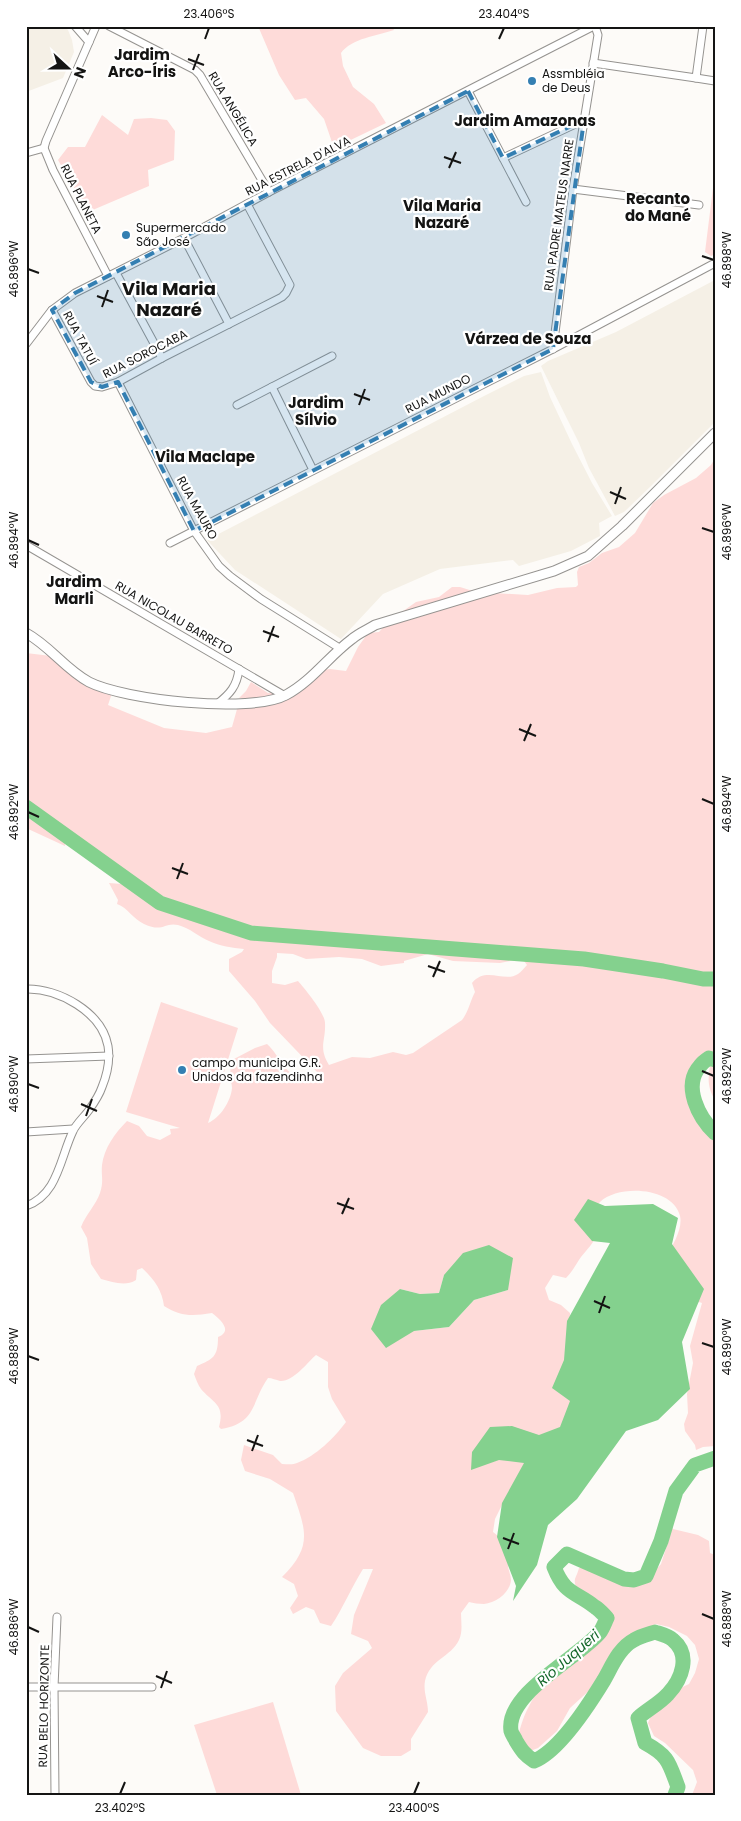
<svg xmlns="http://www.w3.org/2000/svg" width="741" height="1821" font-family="Poppins,sans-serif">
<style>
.built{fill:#f5f0e6}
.green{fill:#fedbd9;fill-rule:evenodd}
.water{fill:#84d18e}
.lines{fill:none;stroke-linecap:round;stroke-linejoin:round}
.river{stroke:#84d18e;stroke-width:15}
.minor-casing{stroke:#959390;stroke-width:9}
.tertiary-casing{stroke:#959390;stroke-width:11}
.minor{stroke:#fff;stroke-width:7}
.tertiary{stroke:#fff;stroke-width:9}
.marked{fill:#347fb2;fill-opacity:0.2;stroke:#347fb2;stroke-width:4;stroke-dasharray:10 6;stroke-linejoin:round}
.ticks{fill:none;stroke:#141413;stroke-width:2}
.poi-dot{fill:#347fb2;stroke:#fff;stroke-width:2}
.labels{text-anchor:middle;stroke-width:4.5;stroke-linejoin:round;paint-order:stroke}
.poi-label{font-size:12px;fill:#141413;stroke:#fff;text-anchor:start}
.street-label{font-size:12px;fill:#141413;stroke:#fff}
.water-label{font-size:14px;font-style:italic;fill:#14672a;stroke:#fff}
.quarter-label{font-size:15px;font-weight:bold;fill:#141413;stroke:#fff}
.district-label{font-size:18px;font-weight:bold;fill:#141413;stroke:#fff}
.neatline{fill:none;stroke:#141413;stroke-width:2}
.ticks-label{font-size:12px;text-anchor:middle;fill:#141413}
</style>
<rect width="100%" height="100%" fill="#fdfbf8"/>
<g class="built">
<polygon points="26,26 64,26 68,30 72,40 74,52 63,78 26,92"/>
<polygon points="713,281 715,285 715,422 652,485 624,512 615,516 589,468 579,443 541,366 548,361 616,332"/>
<polygon points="541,372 550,397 572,444 592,483 612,516 599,523 600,536 571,551 519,566 513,560 440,569 383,594 341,639 235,570 207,540 484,396 524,376"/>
</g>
<g class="green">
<path d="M258,26H392L394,30C377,36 352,38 341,53L343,66L353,87L374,104L386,123L334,148L324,119L306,98L295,100L279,75Z"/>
<polygon points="102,115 128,135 134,119 151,118 167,120 175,131 174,160 148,170 149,186 88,212 58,160 68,147 85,147"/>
<polygon points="713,188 715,188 715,254 711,256 705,252"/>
<path d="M715,458V1100C706,1086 708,1073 712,1058H700C673,1085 694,1104 710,1129L715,1133V1446L703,1447L696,1450L695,1445L685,1431L684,1424L688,1413L687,1394L693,1363L690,1346L702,1303L699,1302L688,1309L667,1255C673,1245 683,1228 680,1216C673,1187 619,1184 600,1202C590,1212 598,1223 596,1234C594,1244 587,1249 581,1257C576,1264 573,1271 566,1278L553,1275L545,1288L549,1300L561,1305L570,1313V1340L589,1397L509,1491L495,1519L493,1532C508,1543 506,1548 508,1565C508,1570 511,1575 511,1580C510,1593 496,1603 484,1604C479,1604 473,1603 469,1602L461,1613C461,1622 463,1631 459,1640C451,1657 429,1660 425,1681C423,1692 428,1701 428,1712L411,1739V1750L401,1756H381L363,1748L336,1711L335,1686L343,1673L372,1648L368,1641L351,1634L354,1615L373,1569H363C351,1588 343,1608 331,1626L320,1623L314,1610L306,1607L293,1614L290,1608L298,1596L294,1584L282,1577C313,1546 306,1531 293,1493L270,1479L245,1471L241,1460L244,1445L273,1455L282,1464C287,1464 293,1465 297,1463C316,1456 334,1438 346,1422L332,1399L328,1387V1362L316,1355C307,1363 293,1382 280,1381C276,1380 272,1378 268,1378C251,1402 257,1423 221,1429L219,1427C225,1404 214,1404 201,1389C198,1385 196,1379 194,1374L197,1366C213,1359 218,1357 218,1337C233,1331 221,1320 212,1313C193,1316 181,1317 164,1306C162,1290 154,1279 142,1268L137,1270L136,1280C125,1287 113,1282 101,1279L91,1264L87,1238L81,1227C86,1214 96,1205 100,1193C104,1181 101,1176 102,1165C104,1148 115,1133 127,1121L139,1126L147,1136L160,1140L171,1134L170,1129L180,1128L126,1112L161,1002L238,1028L208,1123C220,1118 231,1101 232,1088C232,1084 230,1080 230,1076C230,1071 231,1065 232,1060L255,1048L267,1044C285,1061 287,1087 318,1073L270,1023L255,1001L229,971V959L242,952L244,949C232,948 220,946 209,941C199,937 190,928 178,925C164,922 163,933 144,924C133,919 128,908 117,904L118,900L109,883L122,884L125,871L68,830L64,833L65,846L26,828V653L51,656L112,693L108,705L164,728L206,733L232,727L239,702L242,698H239L246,691L251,682L268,693L291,690L322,670L330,669L346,671L358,647L368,633L379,632L389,621L416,602L439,597L452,587H460L476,592L528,595L557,588L576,587L578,585L577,572L579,567L589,563L602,553L619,547L635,533L653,503L664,495L696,478L711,465ZM277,953L293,954L306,959L339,957L362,959L381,966L404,963V961L428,954L453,961L500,963L520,959L524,961L527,965C524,968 521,972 518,974C504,983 486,966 472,983L475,992C470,1001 469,1011 462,1020L413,1053L406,1055L393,1052L370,1058L352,1057L329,1065C318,1047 326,1041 325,1023C325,1013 305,989 298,981L285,985L272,983V971L277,957ZM444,1275L508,1290L474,1300L449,1327L414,1331L400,1289L420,1294L439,1293Z"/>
<path d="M670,1522L673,1529L698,1535L709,1541L710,1553L715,1555V1795H692L697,1782L693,1770L665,1743L654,1736L648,1723L653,1711L676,1690L689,1684L695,1673L699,1659L695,1645L687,1636L669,1627L656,1624L633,1634L614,1653L592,1688L570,1708L557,1731L538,1748L525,1753L521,1747L517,1745C520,1718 534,1691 555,1673C561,1667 571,1665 578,1660C586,1654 600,1641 605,1633C619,1602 571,1601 575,1579C576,1576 578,1572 579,1568L592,1567L631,1582L644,1584L661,1564L669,1539Z"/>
<polygon points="273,1702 301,1795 217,1795 194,1725"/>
</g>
<g class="water">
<polygon points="588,1199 605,1206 653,1204 678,1218 672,1244 704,1289 682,1342 690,1389 658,1420 626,1431 577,1499 548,1525 537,1565 513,1601 516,1586 497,1537 502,1503 524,1463 499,1460 471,1470 472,1452 490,1427 512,1426 539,1435 560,1427 570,1401 552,1388 564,1360 567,1321 610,1243 592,1241 574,1220"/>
<polygon points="489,1245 513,1258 508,1290 474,1300 449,1327 414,1331 386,1348 371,1329 381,1305 400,1289 420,1294 439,1293 444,1275 463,1253"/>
</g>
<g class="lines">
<g class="river">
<polyline points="26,807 160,903 251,933 584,959 663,971 703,979 715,979"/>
<path d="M715,1060L709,1058C706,1060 702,1063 700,1066C682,1086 699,1118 715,1133"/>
<path d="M675,1795L678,1787C669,1763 669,1756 645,1743L638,1718C647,1710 660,1703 668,1694C682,1679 691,1655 673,1640C669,1636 661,1634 655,1632C649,1634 640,1636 634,1640C619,1648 612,1666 604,1680C590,1703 559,1751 534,1761C525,1755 522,1751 516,1741C515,1738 512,1735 511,1731C505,1693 580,1657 600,1632C603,1628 605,1622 607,1618C603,1614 600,1610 595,1607C575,1591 565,1595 554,1567L567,1554L624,1579L634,1580L646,1576L661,1541L676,1491L695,1465L715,1458"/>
</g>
<g class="minor-casing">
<g id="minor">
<polyline points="75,26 89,42"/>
<polyline points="109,26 195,70 200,75 269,192"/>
<polyline points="593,63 696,78 703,26"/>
<polyline points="696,78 715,81"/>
<polyline points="468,91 526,202"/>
<polyline points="44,148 46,141 96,26"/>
<polyline points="26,153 44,148 53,170 108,276"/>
<polyline points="503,158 584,120"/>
<polyline points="573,189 699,205"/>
<polyline points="184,238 229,324"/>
<polyline points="116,273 162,358"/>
<polyline points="52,310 91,382 95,386 102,387 118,382 162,358 282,297 286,293 290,285 247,204"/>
<polyline points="26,344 52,310 75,293 184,238 269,192 594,26"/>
<polyline points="553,349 573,189 598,35 595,26"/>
<polyline points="118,382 194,531 219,566 230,576 261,599 341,649"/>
<polyline points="272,387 313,470"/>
<polyline points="237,405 332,356"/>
<polyline points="170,543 553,349 715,263"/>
<polyline points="26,545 285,696"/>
<path d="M217,704C230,694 237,686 239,669"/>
<path d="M26,989C58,988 102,1012 108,1046C110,1059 107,1075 102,1087C99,1096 94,1103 89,1110C84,1117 76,1124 73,1131C60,1158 58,1195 26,1206"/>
<polyline points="26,1059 109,1056"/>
<polyline points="26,1132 73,1129"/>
<polyline points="26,1687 152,1687"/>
<polyline points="55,1795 54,1687 57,1617"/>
</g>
</g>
<g class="tertiary-casing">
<path id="tertiary" d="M26,633C50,646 65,669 89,682C124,700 251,714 286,695C312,681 329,656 352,639C359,633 367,630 375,625L554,571L588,556L622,526L715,433"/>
</g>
<use href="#minor" class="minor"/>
<use href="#tertiary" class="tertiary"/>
</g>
<path class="marked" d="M468,91L503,158L584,120L553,349L194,531L118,382L102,387L91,382L52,310L75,293Z"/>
<path class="ticks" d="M205,39L209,28M499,39L504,28M188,59L204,65M193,70L199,54M444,157L461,163M449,168L456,152M702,256L714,260M28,269L39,273M97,296L113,302M102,307L108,290M354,394L370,400M359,405L365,389M610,492L626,499M615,504L621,487M702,528L714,532M28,540L39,545M263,631L279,637M268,642L274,626M519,729L536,736M524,741L531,724M702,799L714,804M28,812L39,817M172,868L188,874M177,879L183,863M428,966L445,972M433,977L440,961M702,1071L714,1076M28,1084L39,1088M81,1104L97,1111M86,1116L92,1099M337,1203L354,1209M342,1214L349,1198M594,1301L610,1308M599,1313L605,1296M702,1343L714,1347M28,1356L39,1360M247,1440L263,1446M252,1451L258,1435M503,1538L519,1544M508,1549L514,1533M702,1614L714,1619M28,1627L39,1632M156,1676L172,1683M161,1688L167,1671M120,1794L125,1782M414,1794L419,1782"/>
<g class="poi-dot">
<circle cx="532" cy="81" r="5"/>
<circle cx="126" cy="235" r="5"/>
<circle cx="182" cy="1070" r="5"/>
</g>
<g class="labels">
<g class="poi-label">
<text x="542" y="78">Assmbléia<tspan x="542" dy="14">de Deus</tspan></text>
<text x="136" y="232">Supermercado<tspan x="136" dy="14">São José</tspan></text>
<text x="192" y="1067">campo municipa G.R.<tspan x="192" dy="14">Unidos da fazendinha</tspan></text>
</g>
<g class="street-label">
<text transform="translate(233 109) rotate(59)" y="4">RUA ANGÉLICA</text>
<text transform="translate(298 166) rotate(-27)" y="4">RUA ESTRELA D'ALVA</text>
<text transform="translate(81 199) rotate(63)" y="4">RUA PLANETA</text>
<text transform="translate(559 215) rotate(-82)" y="4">RUA PADRE MATEUS NARRE</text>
<text transform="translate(80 338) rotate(62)" y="4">RUA TATUÍ</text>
<text transform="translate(145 354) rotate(-27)" y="4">RUA SOROCABA</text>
<text transform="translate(438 394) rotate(-27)" y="4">RUA MUNDO</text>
<text transform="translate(197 508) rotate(61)" y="4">RUA MAURO</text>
<text transform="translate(174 618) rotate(30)" y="4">RUA NICOLAU BARRETO</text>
<text transform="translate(44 1706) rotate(-89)" y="4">RUA BELO HORIZONTE</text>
</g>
<g class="water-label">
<text transform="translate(568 1658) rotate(-41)" y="5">Rio Juqueri</text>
</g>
<g class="quarter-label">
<text x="142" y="60">Jardim<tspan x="142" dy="17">Arco-Íris</tspan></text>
<text x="525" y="126">Jardim Amazonas</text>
<text x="658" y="204">Recanto<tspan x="658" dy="17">do Mané</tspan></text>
<text x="442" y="211">Vila Maria<tspan x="442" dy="17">Nazaré</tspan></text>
<text x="528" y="344">Várzea de Souza</text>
<text x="316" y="408">Jardim<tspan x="316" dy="17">Sílvio</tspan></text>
<text x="205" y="462">Vila Maclape</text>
<text x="74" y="587">Jardim<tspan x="74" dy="17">Marli</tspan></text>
</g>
<g class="district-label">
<text x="169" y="295">Vila Maria<tspan x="169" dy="21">Nazaré</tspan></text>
</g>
</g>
<rect width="741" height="1821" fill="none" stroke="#ffffff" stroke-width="55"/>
<g transform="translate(68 68) rotate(111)" stroke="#ffffff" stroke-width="4" paint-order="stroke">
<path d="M0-4L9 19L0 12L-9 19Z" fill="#141413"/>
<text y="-8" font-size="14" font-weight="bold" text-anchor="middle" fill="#141413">N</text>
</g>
<rect x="28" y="28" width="686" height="1766" class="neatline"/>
<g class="ticks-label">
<text x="209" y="18">23.406°S</text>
<text x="504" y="18">23.404°S</text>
<text transform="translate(727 260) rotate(-90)" y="4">46.898°W</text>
<text transform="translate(14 269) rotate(-90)" y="4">46.896°W</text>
<text transform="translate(727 532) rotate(-90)" y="4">46.896°W</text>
<text transform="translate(14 540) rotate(-90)" y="4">46.894°W</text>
<text transform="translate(727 804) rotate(-90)" y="4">46.894°W</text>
<text transform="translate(14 812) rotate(-90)" y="4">46.892°W</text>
<text transform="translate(727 1076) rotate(-90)" y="4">46.892°W</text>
<text transform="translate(14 1084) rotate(-90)" y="4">46.890°W</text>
<text transform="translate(727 1347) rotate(-90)" y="4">46.890°W</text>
<text transform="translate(14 1356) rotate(-90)" y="4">46.888°W</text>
<text transform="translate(727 1619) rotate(-90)" y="4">46.888°W</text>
<text transform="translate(14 1627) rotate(-90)" y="4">46.886°W</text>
<text x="120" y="1812">23.402°S</text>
<text x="414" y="1812">23.400°S</text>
</g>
</svg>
